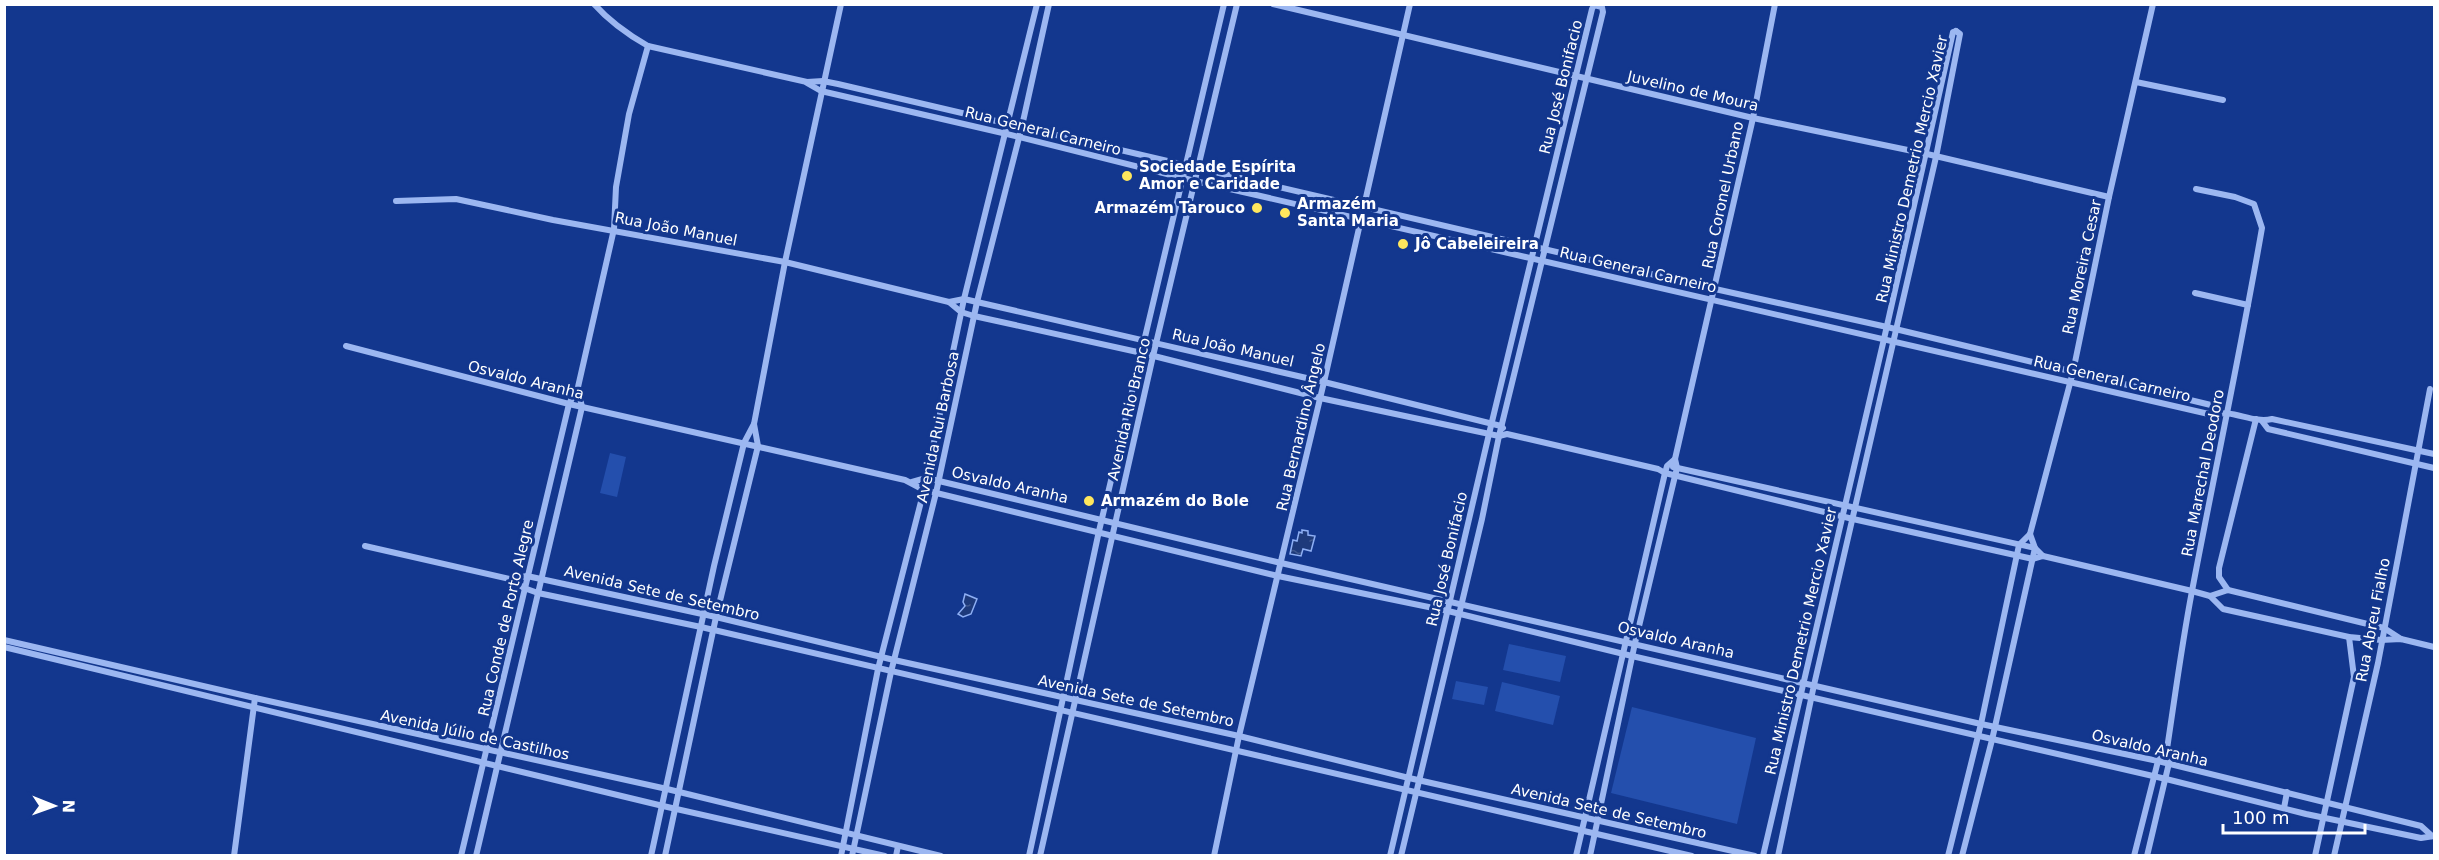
<svg xmlns="http://www.w3.org/2000/svg" width="2439" height="860" font-family="'DejaVu Sans',sans-serif">
<style>
.pitch{fill:#244fad}
.water{fill:url(#water-ripples);stroke:#8eaff4;stroke-width:1.5}
.lines{fill:none;stroke-linecap:round;stroke-linejoin:round}
.street{stroke:#9cb7f1;stroke-width:6}
.poi-dot{fill:#ffe75d;stroke:#13378e;stroke-width:2}
.labels{text-anchor:middle;stroke-width:6;stroke-linejoin:round;paint-order:stroke}
.street-label{font-size:15px;fill:#fff;stroke:#13378e}
.poi-label{font-size:15px;font-weight:bold;fill:#fff;stroke:#13378e;text-anchor:start}
</style>
<defs>
<pattern id="water-ripples" width="26" height="14" patternUnits="userSpaceOnUse" patternTransform="scale(1.5)"><rect width="26" height="14" fill="#1e3a7b"/><path d="M2 4q2-2 4 0t4 0M15 11q2-2 4 0t4 0" fill="none" stroke="#40588f"/></pattern>
</defs>
<rect width="100%" height="100%" fill="#13378e"/>
<g class="pitch">
<polygon points="610,453 626,457 617,497 600,493"/>
<polygon points="1509,644 1566,656 1560,682 1503,670"/>
<polygon points="1456,681 1488,687 1484,705 1452,699"/>
<polygon points="1502,682 1560,696 1553,725 1495,711"/>
<polygon points="1632,707 1756,738 1737,824 1611,793"/>
</g>
<g class="water">
<polygon points="1302,530 1308,531 1308,535 1315,536 1311,551 1303,549 1301,556 1290,554 1293,540 1297,541 1299,532 1302,533"/>
<polygon points="965,594 977,599 971,614 963,617 958,614 965,606 963,602"/>
</g>
<g class="lines">
<g class="street">
<path d="M594,4C610,22 627,34 648,46L807,82L823,81L838,84L1715,289L1887,327L2215,406L2221,412"/>
<polyline points="1273,4 1753,118 1927,154 2109,197"/>
<polyline points="2136,82 2223,100"/>
<path d="M807,83L821,91L1007,134L1195,181L2213,415C2232,408 2252,424 2272,419L2434,454"/>
<polyline points="396,201 456,199 553,220 785,262 949,302 961,312 974,316 1142,353 1320,398 1499,436 1507,434 1658,469 1665,473 1853,519 2033,559 2043,556 2192,591 2210,596 2223,609 2349,637 2381,640 2401,639 2434,647"/>
<polyline points="2195,293 2248,305"/>
<polyline points="949,302 964,299 977,302 1324,382 1501,426 1503,428"/>
<polyline points="346,346 569,404 905,480 924,490 1278,576 1448,611 1632,656 2166,779 2306,814 2421,838 2434,836"/>
<polyline points="2262,421 2268,429 2434,468"/>
<polyline points="1673,467 2035,548 2043,556"/>
<polyline points="912,482 926,478 939,481 1281,563 1981,724 2158,761 2421,826 2432,836"/>
<polyline points="365,546 510,579 527,576 541,579 716,617 894,660 1239,736 1409,778 1755,856"/>
<polyline points="511,579 524,588 538,593 701,627 1692,856"/>
<polyline points="2228,590 2219,577 2219,568 2256,419"/>
<polyline points="2210,596 2228,590 2384,628 2401,639"/>
<polyline points="4,640 255,698 667,789 941,856"/>
<polyline points="4,647 663,806 885,856"/>
<polyline points="2284,808 2287,792"/>
<polyline points="234,856 255,698"/>
<polyline points="461,856 569,404 578,387 614,229 616,187 629,114 648,46"/>
<polyline points="476,856 582,407 578,389"/>
<polyline points="651,856 714,566 744,443 754,424 785,262 841,4"/>
<polyline points="665,856 716,617 758,446 754,424"/>
<polyline points="841,856 878,669 924,490 964,299 1037,4"/>
<polyline points="852,856 891,672 936,493 977,302 1022,126 1049,4"/>
<polyline points="896,856 898,846"/>
<polyline points="1029,856 1099,531 1224,4"/>
<polyline points="1040,856 1153,356 1237,4"/>
<polyline points="1214,856 1239,736 1324,382 1410,4"/>
<polyline points="1390,856 1489,434 1592,9 1594,5 1602,7 1603,12 1499,436 1482,519 1401,856"/>
<polyline points="1576,856 1665,473 1667,466 1675,459"/>
<polyline points="1590,856 1635,643 1675,476 1677,468 1675,459 1753,118 1775,4"/>
<polyline points="1763,856 1884,339 1953,32 1956,31"/>
<polyline points="1778,856 1814,685 1936,157 1960,34 1956,31"/>
<polyline points="1948,856 1981,724 2019,545 2030,534 2073,372 2109,197 2153,4"/>
<polyline points="1962,856 1992,740 2035,548 2030,534"/>
<polyline points="2134,856 2158,761 2167,749"/>
<path d="M2147,856L2169,763L2167,749C2175,696 2182,643 2192,591C2215,470 2241,349 2262,228L2254,204L2235,197L2196,189"/>
<polyline points="2315,856 2354,677 2349,637"/>
<polyline points="2334,856 2378,663 2430,389"/>
</g>
</g>
<g class="poi-dot">
<circle cx="1127" cy="176" r="6"/>
<circle cx="1257" cy="208" r="6"/>
<circle cx="1285" cy="213" r="6"/>
<circle cx="1403" cy="244" r="6"/>
<circle cx="1089" cy="501" r="6"/>
</g>
<g class="labels">
<g class="street-label">
<text transform="translate(1561 87) rotate(-76)" y="5">Rua José Bonifacio</text>
<text transform="translate(1693 91) rotate(13)" y="5">Juvelino de Moura</text>
<text transform="translate(1043 131) rotate(14)" y="5">Rua General Carneiro</text>
<text transform="translate(1912 169) rotate(-77)" y="5">Rua Ministro Demetrio Mercio Xavier</text>
<text transform="translate(1723 195) rotate(-78)" y="5">Rua Coronel Urbano</text>
<text transform="translate(676 229) rotate(11)" y="5">Rua João Manuel</text>
<text transform="translate(2082 267) rotate(-78)" y="5">Rua Moreira Cesar</text>
<text transform="translate(1638 270) rotate(13)" y="5">Rua General Carneiro</text>
<text transform="translate(1233 348) rotate(13)" y="5">Rua João Manuel</text>
<text transform="translate(2112 379) rotate(13)" y="5">Rua General Carneiro</text>
<text transform="translate(526 380) rotate(14)" y="5">Osvaldo Aranha</text>
<text transform="translate(1129 409) rotate(-77)" y="5">Avenida Rio Branco</text>
<text transform="translate(938 427) rotate(-78)" y="5">Avenida Rui Barbosa</text>
<text transform="translate(1301 427) rotate(-77)" y="5">Rua Bernardino Ângelo</text>
<text transform="translate(2203 473) rotate(-79)" y="5">Rua Marechal Deodoro</text>
<text transform="translate(1010 485) rotate(13)" y="5">Osvaldo Aranha</text>
<text transform="translate(1447 559) rotate(-77)" y="5">Rua José Bonifacio</text>
<text transform="translate(662 593) rotate(13)" y="5">Avenida Sete de Setembro</text>
<text transform="translate(506 618) rotate(-77)" y="5">Rua Conde de Porto Alegre</text>
<text transform="translate(2373 620) rotate(-79)" y="5">Rua Abreu Fialho</text>
<text transform="translate(1676 640) rotate(13)" y="5">Osvaldo Aranha</text>
<text transform="translate(1801 641) rotate(-77)" y="5">Rua Ministro Demetrio Mercio Xavier</text>
<text transform="translate(1136 701) rotate(12)" y="5">Avenida Sete de Setembro</text>
<text transform="translate(475 735) rotate(12)" y="5">Avenida Júlio de Castilhos</text>
<text transform="translate(2150 748) rotate(13)" y="5">Osvaldo Aranha</text>
<text transform="translate(1609 811) rotate(13)" y="5">Avenida Sete de Setembro</text>
</g>
<g class="poi-label">
<text x="1139" y="172">Sociedade Espírita<tspan x="1139" dy="17">Amor e Caridade</tspan></text>
<text x="1297" y="209">Armazém<tspan x="1297" dy="17">Santa Maria</tspan></text>
<text x="1245" y="213" text-anchor="end">Armazém Tarouco</text>
<text x="1415" y="249">Jô Cabeleireira</text>
<text x="1101" y="506">Armazém do Bole</text>
</g>
</g>
<rect width="2439" height="860" fill="none" stroke="#ffffff" stroke-width="12"/>
<g transform="translate(54 806) rotate(91)" stroke="#13378e" stroke-width="4.5" paint-order="stroke">
<path d="M0-4.5L10 22L0 15L-10 22Z" fill="#ffffff"/>
<text y="-9" font-size="16" font-weight="bold" text-anchor="middle" fill="#ffffff">N</text>
</g>
<path d="M2223 824v9h142v-9" fill="none" stroke="#ffffff" stroke-width="3"/>
<text x="2232" y="824" font-size="18" fill="#ffffff" stroke="#13378e" stroke-width="4.5" paint-order="stroke">100 m</text>
</svg>
